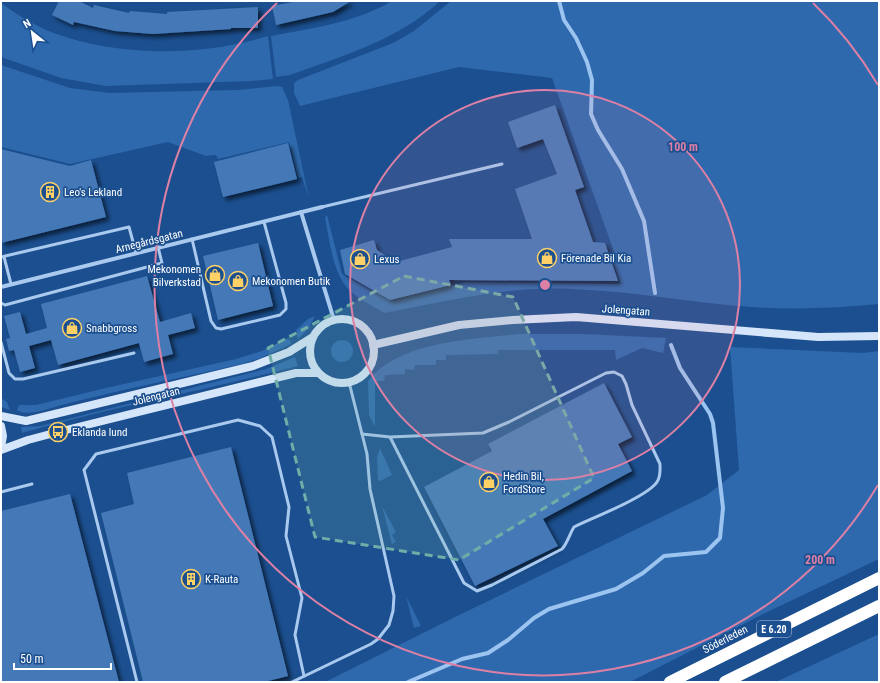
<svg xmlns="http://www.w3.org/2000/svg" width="880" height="683" font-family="'Roboto Condensed',sans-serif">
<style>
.green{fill:#2e69ad}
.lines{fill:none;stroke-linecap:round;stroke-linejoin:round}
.stream{stroke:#9cc4f0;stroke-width:4}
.building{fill:#4478b7;filter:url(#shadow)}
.lane{stroke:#a9c9ee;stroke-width:3}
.street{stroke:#a9c9ee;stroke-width:4}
.secondary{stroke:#d6e6fa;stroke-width:8}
.highway{stroke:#fff;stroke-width:12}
.marked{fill:#6fada8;fill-opacity:0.2;stroke:#6fada8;stroke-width:3;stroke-dasharray:8 5;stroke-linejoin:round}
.ring{fill:none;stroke:#dd80a5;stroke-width:2}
.labels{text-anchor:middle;stroke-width:3.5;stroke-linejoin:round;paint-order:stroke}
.shield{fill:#1b4f8f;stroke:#bbcadd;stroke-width:1}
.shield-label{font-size:10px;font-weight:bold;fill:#fff}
.poi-label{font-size:11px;fill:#fff;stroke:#1b4f8f;text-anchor:start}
.street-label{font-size:11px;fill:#fff;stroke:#1b4f8f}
.centre{fill:#dd80a5;stroke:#1b4f8f;stroke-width:2}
.ring-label{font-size:12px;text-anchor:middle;font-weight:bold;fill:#dd80a5;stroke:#1b4f8f;stroke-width:3.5;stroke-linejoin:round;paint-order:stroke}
</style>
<defs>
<filter id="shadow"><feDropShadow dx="3.5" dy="3.5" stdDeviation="2" flood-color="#0009"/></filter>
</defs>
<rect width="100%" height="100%" fill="#1b4f8f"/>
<g class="green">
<path d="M392,1H440C399,40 342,56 290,75L276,77L271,36C313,28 354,23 392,1Z"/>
<path d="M451,1H879V304C838,308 793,310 752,307C692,303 632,291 572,289C505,286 449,301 384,313C373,306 359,299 350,291C332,273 330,241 325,218L327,215L342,274L391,301L466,282L621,284L613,262L617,260L552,78L459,67L300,106L294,93V83L298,80L393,43L414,31Z"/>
<path d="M1,3C16,14 34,25 51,32C116,57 201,57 268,36L273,79L251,81L106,86L61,78L1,57Z"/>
<polygon points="1,65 70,88 110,93 237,90 278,86 282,87 288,100 309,199 302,177 298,178 289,142 218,159 216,155 206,156 168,142 70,164 1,147"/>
<polygon points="315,316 309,328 298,339 296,330 308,319"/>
<path d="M519,334H583L666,338L663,353L642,348L616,360L615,350H498V354L446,355V360H436V365H415L414,370L405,369V374L385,375L384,381H375V427L369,415L368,381C398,341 473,339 519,334Z"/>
<path d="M286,339L290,340L291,344L261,358L242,364C180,378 119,390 58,406C47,409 27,417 17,410L19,405H36L106,388L236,359L262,351Z"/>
<circle cx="342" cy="351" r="11"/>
<polygon points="730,347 863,353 879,351 879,559 761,615 630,682 325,682 453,618 707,495 739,470"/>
<path d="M295,357L298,366C207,390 113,407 22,433L21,427L40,426L266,369Z"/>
<polygon points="1,398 7,402 10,410 1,407"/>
<polygon points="380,448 392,475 380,481 378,480 377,457"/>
<polygon points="382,506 396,532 392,535 396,542 392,544"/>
<polygon points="406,596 421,626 414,628"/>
<polygon points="879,634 879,682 775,682 780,680"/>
</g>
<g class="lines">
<g class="stream">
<polyline points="559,1 564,20 576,38 587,62 592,80 591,114 598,130 622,169 644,221 655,293"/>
<polyline points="408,682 462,659 488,653 508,640 534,618 549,609 616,589 643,573 664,556 706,552 720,538 723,508 713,423 710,414 680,368 671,345"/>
</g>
</g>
<g class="building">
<polygon points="59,1 79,1 93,8 94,5 129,13 130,11 167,14 167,12 258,7 258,28 231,28 231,29 153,34 115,31 74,22 73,25 52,15"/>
<polygon points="298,1 351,1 333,12 276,25 272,6"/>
<polygon points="555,105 584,187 575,190 593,242 605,243 618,281 449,280 451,285 390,300 345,274 340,250 374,240 377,250 396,262 452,247 449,239 532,239 515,189 557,174 543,139 517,148 508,122"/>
<polygon points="288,143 297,179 223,197 214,162"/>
<polygon points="1,149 70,166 91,160 106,217 1,243"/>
<polygon points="258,243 273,306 218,320 203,256"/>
<polygon points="147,276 160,322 191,313 195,328 168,335 173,354 144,362 139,343 58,365 51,340 29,346 35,368 20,372 14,350 9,351 6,339 10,338 4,316 20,312 26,334 47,328 41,304"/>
<polygon points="604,383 632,437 618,444 632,471 543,519 558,546 475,586 424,487 492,451 488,444"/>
<polygon points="231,447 288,676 264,682 143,682 101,513 134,504 127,473"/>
<polygon points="70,494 119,682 1,682 1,511"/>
</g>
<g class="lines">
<g class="lane">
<polyline points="322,207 502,164"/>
<polyline points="192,239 211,321 216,328 221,329 280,315 286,309 286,303 264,222"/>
<polyline points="1,257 129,227 136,253"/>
<polyline points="4,257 11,284"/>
<polyline points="1,303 5,305 162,263 158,247"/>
<polyline points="1,342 9,373 15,379 23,379 134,353"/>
<path d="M362,434L390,437L483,433L509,422L606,373L614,372L622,376L626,384L632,405L660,464C660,470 661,476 657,482C647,497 592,518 574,527C569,535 568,542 562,549L492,585L477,591L464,583L390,437"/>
<polyline points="1,492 32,484"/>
<polyline points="137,682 84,470 96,454 238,420 260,426 272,437 289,507 286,536 302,598 295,635 304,676"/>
<polyline points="292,682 371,644 378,639 389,625 393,611 394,596 370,489 367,454 349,382"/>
</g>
<g class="street">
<polyline points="301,212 334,320"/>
<polyline points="1,287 322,207"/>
</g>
<g class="secondary">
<circle cx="342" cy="351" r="32"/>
<polyline points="373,345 459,325 513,320 576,317 818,337 879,336"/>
<polyline points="1,416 26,421 253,366 289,352 313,337"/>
<polyline points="1,426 3,436 1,447"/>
<polyline points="1,450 28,440 58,432 296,373 318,373"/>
</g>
<g class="highway">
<polyline points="670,682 879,578"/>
<polyline points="725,682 879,606"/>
</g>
</g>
<path class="marked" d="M404,276L513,297L594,478L459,560L315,537L268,348Z"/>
<circle cx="545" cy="285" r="195" fill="#dd80a5" fill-opacity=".12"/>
<g class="ring">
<circle cx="545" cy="285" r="195"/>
<path d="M878 485A389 389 0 1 1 277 3M813 3A389 389 0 0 1 878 85"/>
</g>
<defs>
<g id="building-ring" transform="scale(1)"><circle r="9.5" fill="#1b4f8f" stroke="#ffd166" stroke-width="1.5"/><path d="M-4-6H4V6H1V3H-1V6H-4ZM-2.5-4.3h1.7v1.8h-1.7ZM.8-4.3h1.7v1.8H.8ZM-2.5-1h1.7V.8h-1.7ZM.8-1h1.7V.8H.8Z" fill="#ffd166"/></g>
<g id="shop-ring" transform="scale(1)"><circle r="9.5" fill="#1b4f8f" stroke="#ffd166" stroke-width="1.5"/><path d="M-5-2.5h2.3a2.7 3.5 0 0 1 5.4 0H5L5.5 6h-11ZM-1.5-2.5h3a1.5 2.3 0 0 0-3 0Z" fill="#ffd166"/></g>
<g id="bus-ring" transform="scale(1)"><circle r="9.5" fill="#1b4f8f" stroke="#ffd166" stroke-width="1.5"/><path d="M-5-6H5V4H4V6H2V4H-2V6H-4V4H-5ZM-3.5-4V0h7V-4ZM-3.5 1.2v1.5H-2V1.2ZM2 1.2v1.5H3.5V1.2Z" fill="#ffd166"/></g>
</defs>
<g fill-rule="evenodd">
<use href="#building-ring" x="50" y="192"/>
<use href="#shop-ring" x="547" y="258"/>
<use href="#shop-ring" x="360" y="259"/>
<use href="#shop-ring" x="215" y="275"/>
<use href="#shop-ring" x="238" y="281"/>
<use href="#shop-ring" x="72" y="328"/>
<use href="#bus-ring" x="58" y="432"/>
<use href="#shop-ring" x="489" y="482"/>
<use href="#building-ring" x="191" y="579"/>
</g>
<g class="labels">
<rect class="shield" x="757" y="621" width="34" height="16" rx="3"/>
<g class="shield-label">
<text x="774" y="633">E 6.20</text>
</g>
<g class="poi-label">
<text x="64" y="196">Leo's Lekland</text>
<text x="561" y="262">Förenade Bil Kia</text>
<text x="374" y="263">Lexus</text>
<text x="201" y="273" text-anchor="end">Mekonomen<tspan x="201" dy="13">Bilverkstad</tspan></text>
<text x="252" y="285">Mekonomen Butik</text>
<text x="86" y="332">Snabbgross</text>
<text x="72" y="436">Eklanda lund</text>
<text x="503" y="480">Hedin Bil,<tspan x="503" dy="13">FordStore</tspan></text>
<text x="205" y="583">K-Rauta</text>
</g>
<g class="street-label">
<text transform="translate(149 241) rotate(-14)" y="4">Arnegårdsgatan</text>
<text transform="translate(626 310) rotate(4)" y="4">Jolengatan</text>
<text transform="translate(156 396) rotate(-14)" y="4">Jolengatan</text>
<text transform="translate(725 639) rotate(-27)" y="4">Söderleden</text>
</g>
</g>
<circle cx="545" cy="285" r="6" class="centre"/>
<g class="ring-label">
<text x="683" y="151">100 m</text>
<text x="820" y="564">200 m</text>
</g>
<rect width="880" height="683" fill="none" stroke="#ffffff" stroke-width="4"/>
<g transform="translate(32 32) rotate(330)" stroke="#1b4f8f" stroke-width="3" paint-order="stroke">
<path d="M0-3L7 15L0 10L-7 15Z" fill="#ffffff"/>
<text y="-6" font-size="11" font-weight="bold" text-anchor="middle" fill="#ffffff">N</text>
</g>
<path d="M14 663v6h97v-6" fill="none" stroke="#ffffff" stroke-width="2"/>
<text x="20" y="663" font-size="12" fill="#ffffff" stroke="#1b4f8f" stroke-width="3" paint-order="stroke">50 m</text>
</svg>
